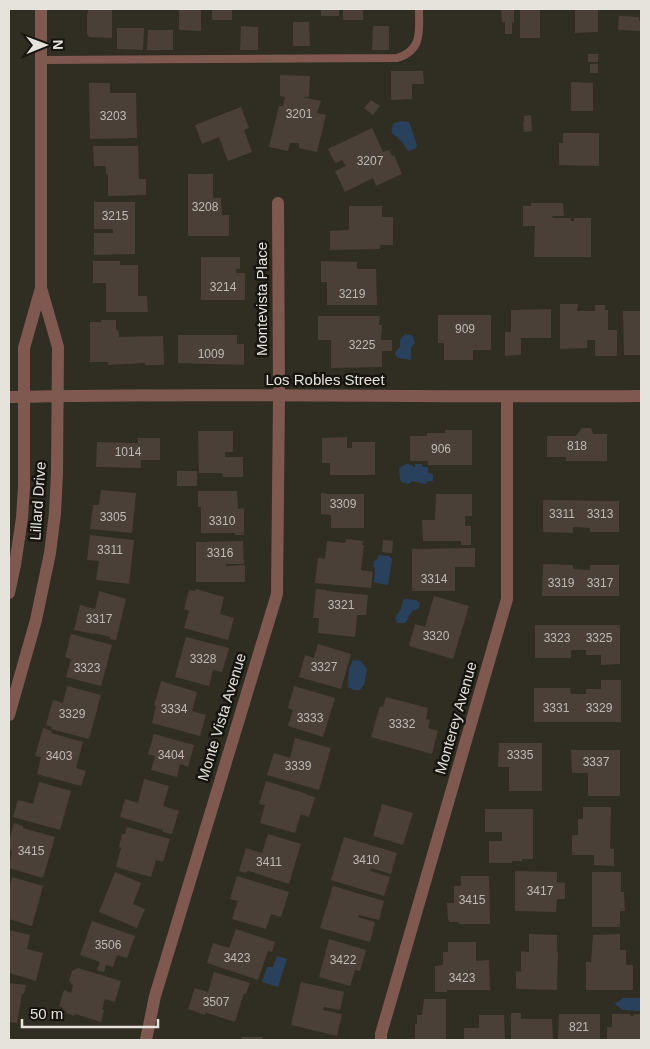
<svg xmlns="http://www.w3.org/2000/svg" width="650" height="1049" font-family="Arial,sans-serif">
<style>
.water{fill:#29415d}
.building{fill:#4b4038}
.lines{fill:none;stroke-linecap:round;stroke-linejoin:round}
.service{stroke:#7f5950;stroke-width:8}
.minor{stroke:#7f5950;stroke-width:12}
.labels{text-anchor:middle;stroke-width:5;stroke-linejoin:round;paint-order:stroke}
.number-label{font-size:12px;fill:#bebab3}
.street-label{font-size:15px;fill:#e5e3dc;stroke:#171510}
</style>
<rect width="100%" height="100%" fill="#302d22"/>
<g class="water">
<path d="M402,121L409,122L417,145L416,148L408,151C405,147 403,142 400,140C394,133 388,135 394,123Z"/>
<polygon points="405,334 412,335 415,343 411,348 411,360 398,358 395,355 395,352 400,347 400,340"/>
<polygon points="407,464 409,464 414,467 415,467 415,464 422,464 422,467 428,467 428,473 433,474 433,481 428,481 427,483 424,484 413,481 408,484 401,482 400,478 399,469 402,466"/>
<polygon points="378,555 389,556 392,559 388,585 376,583 374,582 375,568 373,566 374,561 378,559"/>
<path d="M405,599L416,600L420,603C419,613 415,607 411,613C408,616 408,620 405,623H397L395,618L401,609L403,600Z"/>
<polygon points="353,660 361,661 367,669 364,685 360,690 354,690 348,687 349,669"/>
<polygon points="277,956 287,959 278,987 262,982 267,967 273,967"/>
<polygon points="623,998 638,998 641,999 641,1010 639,1011 623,1010 616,1005 615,1002 618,1002"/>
</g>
<g class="building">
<polygon points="88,9 112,9 112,38 89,37 88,35 87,35 87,14 88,13"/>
<polygon points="179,9 201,9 201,31 179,30"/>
<rect x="212" y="9" width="20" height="11"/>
<rect x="321" y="9" width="18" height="7"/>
<rect x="343" y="9" width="20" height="11"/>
<polygon points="501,9 514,9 514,22 512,22 512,34 505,34 505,22 502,22"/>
<rect x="520" y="9" width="20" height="29"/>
<polygon points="575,9 598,9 598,32 575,33"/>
<polygon points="619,16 639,17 639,21 641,21 641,31 618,30"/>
<polygon points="293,22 309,22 310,46 293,46"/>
<polygon points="241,26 258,27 258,50 240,50"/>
<polygon points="373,26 389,26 389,50 372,50"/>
<polygon points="117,28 144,28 143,50 117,49"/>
<polygon points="148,30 173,30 173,50 147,50"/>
<rect x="588" y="54" width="10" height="8"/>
<rect x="590" y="64" width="8" height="9"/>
<polygon points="391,71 423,71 424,84 412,84 412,99 391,100"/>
<polygon points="280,75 310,76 309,97 302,97 321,101 317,113 326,115 317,152 299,148 299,143 290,143 288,151 269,147 279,106 283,106 285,97 280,96"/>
<polygon points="571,82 593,83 593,111 571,111"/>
<polygon points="89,83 110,83 110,93 136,93 137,138 90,139"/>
<polygon points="371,100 380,106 373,115 364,108"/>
<polygon points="241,107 249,128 244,130 252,152 228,161 219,137 202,144 195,125"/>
<polygon points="531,115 532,131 524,132 523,122 524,122 524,116"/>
<polygon points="372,128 383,152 389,150 392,156 394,155 402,174 376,186 373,178 345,192 335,171 346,166 342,160 335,163 328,149"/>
<polygon points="563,133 599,133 599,166 559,165 559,143 563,143"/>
<polygon points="93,146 138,146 139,179 146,179 146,195 108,196 108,174 106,174 106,166 94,166"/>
<polygon points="188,174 213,174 213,198 221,198 222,215 229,215 229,236 188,236"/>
<polygon points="94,202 135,202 135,254 94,255 94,233 113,233 113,229 94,229"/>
<polygon points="531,203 563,203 564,216 552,216 553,218 571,218 571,221 574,221 574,218 591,218 591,257 534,257 535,226 523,226 523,206 531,206"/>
<polygon points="349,206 382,206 382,217 393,217 393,245 380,245 380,249 330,250 330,231 349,230"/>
<polygon points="201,257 240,257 240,269 236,269 236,273 245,273 245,300 201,300"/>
<polygon points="93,261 120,261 120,265 138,265 138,296 147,296 148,312 106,312 106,283 93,283"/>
<polygon points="321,261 357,262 357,269 376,269 377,305 327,305 327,282 321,282"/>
<polygon points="560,304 578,304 577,311 595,311 595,305 605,305 605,310 608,310 608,330 617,330 617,356 595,356 595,340 587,340 587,348 560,349"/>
<polygon points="551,309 551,338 521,338 521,355 505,356 505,332 511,332 511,310"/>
<polygon points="623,311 641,311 641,355 624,355"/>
<polygon points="438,315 491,315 491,350 473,350 473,360 444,360 444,343 438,343"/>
<polygon points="318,316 380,316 379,325 382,325 381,340 392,340 392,351 382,351 382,367 331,368 331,340 318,340"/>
<polygon points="101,320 116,320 116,330 118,330 119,337 163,336 164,365 145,365 145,363 108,365 108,362 90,362 90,322 101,322"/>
<polygon points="178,335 237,335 237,344 244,344 244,365 178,363"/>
<polygon points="582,428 591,428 593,434 607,434 607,461 566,461 566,457 547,457 547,436 576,436"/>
<polygon points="445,430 472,430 472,465 428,465 428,461 410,461 410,436 427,436 427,433 445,433"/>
<polygon points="198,431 233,431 233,452 225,452 225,457 243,457 243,477 223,477 222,473 199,473"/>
<polygon points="347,437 347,448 352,448 352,442 375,442 375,475 330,475 330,463 322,463 322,438"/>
<polygon points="138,438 160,438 160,460 141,460 141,468 96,467 97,442 138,443"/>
<rect x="177" y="471" width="20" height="15"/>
<polygon points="101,490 136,493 132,533 90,529 93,505 99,505"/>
<polygon points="198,491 237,491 238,509 244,508 244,535 235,535 235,533 201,533 201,507 198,507"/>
<polygon points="321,493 325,493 326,494 364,494 364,528 331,528 331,515 321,514"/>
<polygon points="436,494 472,494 472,516 465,516 465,526 471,526 471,545 461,545 461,541 423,541 422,520 435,520"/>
<polygon points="543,500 619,501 619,532 590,532 590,528 573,527 573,533 543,532"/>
<polygon points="90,535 134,540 129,584 96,580 99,561 87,560"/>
<polygon points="346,539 363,541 362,545 364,545 361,570 373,572 371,588 315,583 318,558 325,559 327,541 345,543"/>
<polygon points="383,540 393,541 392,553 382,552"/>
<polygon points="243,541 244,564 226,564 226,566 245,565 245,582 196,582 196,542"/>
<polygon points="475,548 475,567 455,567 455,591 412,591 412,549"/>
<polygon points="543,564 573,565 573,569 590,570 590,565 619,565 619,596 542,596"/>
<polygon points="196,589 224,597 220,614 234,618 228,640 184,628 189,611 184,609 189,590 195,591"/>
<polygon points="316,589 327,590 326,591 368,595 366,615 357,615 355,637 318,633 319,618 313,618"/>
<polygon points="99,591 126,599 116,640 110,639 110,637 94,633 94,634 74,630 80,605 95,609"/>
<polygon points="434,596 469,606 453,659 409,646 415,624 425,627"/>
<polygon points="535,625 620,625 620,664 601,665 601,655 586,655 586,650 571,650 571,658 535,658"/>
<polygon points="71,634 112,645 101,686 66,677 71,659 65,657"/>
<polygon points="186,637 229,648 222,672 213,670 209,686 175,677"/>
<polygon points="318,644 351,654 341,689 299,677 305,655 314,658"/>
<polygon points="601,680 621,680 621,722 534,722 534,688 570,688 571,694 586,694 586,689 601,689"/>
<polygon points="161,681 197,692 192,711 206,715 200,736 152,723 156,706 154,706"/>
<polygon points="67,686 101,695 89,739 51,729 52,727 46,725 53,700 63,703"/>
<polygon points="294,686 335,698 323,737 288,726 293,710 288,708"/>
<polygon points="386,697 428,708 426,719 430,720 428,728 438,731 432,754 371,737 380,706 383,707"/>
<polygon points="43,728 52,731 51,733 83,742 76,768 86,771 81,786 37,774 41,757 35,756"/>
<polygon points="154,734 194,745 188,767 180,764 177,777 151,770 155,756 148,754"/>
<polygon points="295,738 331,748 319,790 267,775 274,753 290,758"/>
<polygon points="499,743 542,743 542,791 509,791 509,767 498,767"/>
<polygon points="571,750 620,750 620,796 588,796 588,773 572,773"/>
<polygon points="144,779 169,786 163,806 179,811 172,834 163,832 163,830 120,817 125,799 138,803"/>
<polygon points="266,781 307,794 307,795 315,797 309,817 301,814 295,833 260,823 265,805 259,804"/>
<polygon points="39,782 71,791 60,830 13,817 18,800 33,804"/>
<polygon points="382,804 413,813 403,845 373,836"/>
<polygon points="583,807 611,807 610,849 614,849 614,866 594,865 594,855 572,855 572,835 578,835 578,819 583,819"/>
<polygon points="485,809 533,809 533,859 522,859 522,861 512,861 512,863 489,863 489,841 502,841 502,832 485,832"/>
<polygon points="14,823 23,826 23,828 55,837 43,878 9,868 12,851 9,850 9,841"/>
<polygon points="127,827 170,839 163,862 156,860 151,877 116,867 121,848 119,847 122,834 125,834"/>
<polygon points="268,834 301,844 289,884 249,871 246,872 246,873 239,871 246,848 262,853"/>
<polygon points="344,837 397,853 391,874 371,868 370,871 390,877 384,896 331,880"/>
<polygon points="515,871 557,872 557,882 565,883 565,899 557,899 556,912 515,911"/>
<polygon points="115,872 141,883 133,904 145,909 137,928 99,912"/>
<polygon points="592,872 621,872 621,892 624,892 625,911 620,911 620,927 592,927"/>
<polygon points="237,876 289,892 281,917 271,914 266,929 232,919 238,901 230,899"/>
<polygon points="461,876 489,876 490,924 459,924 459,922 450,922 448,920 447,903 454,903 454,886 461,886"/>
<polygon points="12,877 43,886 32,926 9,919 9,888"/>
<polygon points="333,886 384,901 379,920 359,915 358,917 375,922 370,942 320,928"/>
<polygon points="92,921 135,936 127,958 117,955 113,967 106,965 104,972 97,970 100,962 80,955"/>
<polygon points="236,929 275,942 272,952 268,951 258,980 207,963 213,943 229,948"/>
<polygon points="9,930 30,935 27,949 43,953 36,981 9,973"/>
<polygon points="529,934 557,935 557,952 558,951 557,990 516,989 516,971 521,972 521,951 529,952"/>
<polygon points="620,934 620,950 626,950 626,965 633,965 633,990 586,990 586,962 591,962 593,935"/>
<polygon points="329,939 366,950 360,971 355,970 350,986 319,977"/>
<polygon points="448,942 476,942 476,961 489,960 490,990 447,990 447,992 435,992 435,966 443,965 443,952 448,952"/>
<polygon points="78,968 121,981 115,1002 105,999 102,1009 104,1010 101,1022 75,1014 74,1016 66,1013 66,1011 63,1010 63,1008 59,1006 64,990 71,993 73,985 71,984 71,982 69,981 72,971"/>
<polygon points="214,972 250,983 246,994 244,993 235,1022 207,1013 207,1012 206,1012 205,1015 188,1009 195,988 208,992"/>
<polygon points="301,982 344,992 340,1010 324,1007 323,1010 342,1014 337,1036 291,1025"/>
<polygon points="9,983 26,985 24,994 22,994 17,1023 9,1022"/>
<polygon points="424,999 446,999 446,1040 415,1040 415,1024 417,1024 417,1015 422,1015"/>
<polygon points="511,1013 521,1013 521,1019 552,1019 553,1040 511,1040"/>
<polygon points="559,1014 600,1014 600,1040 558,1040"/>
<polygon points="612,1014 630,1014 631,1016 634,1016 634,1014 641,1014 641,1040 607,1040 607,1027 612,1027"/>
<polygon points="479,1015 504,1015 505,1040 464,1040 464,1028 479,1028"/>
<rect x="242" y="1037" width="20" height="3"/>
</g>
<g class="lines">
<path class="service" d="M41,60L397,58C423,50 419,31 419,9"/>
<g class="minor">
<path d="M9,397C220,392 430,398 641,396"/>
<polyline points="9,593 15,565 22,518 24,487 24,348 41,288 41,9"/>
<polyline points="9,715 36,620 50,553 55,513 57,473 58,347 41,288"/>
<polyline points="146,1040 155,996 277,594 279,396 278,203"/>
<polyline points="381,1040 381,1034 507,599 507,397"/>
</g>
</g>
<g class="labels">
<g class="number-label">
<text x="299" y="118">3201</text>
<text x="113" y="120">3203</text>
<text x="370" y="165">3207</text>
<text x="205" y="211">3208</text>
<text x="115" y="220">3215</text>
<text x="223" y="291">3214</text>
<text x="352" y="298">3219</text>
<text x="465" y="333">909</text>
<text x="362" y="349">3225</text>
<text x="211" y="358">1009</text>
<text x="577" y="450">818</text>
<text x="441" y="453">906</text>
<text x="128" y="456">1014</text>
<text x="343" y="508">3309</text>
<text x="562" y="518">3311</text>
<text x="600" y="518">3313</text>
<text x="113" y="521">3305</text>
<text x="222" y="525">3310</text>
<text x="110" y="554">3311</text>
<text x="220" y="557">3316</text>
<text x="434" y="583">3314</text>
<text x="561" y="587">3319</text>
<text x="600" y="587">3317</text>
<text x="341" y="609">3321</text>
<text x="99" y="623">3317</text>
<text x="436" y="640">3320</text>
<text x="557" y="642">3323</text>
<text x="599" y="642">3325</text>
<text x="203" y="663">3328</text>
<text x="324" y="671">3327</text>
<text x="87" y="672">3323</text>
<text x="556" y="712">3331</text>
<text x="599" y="712">3329</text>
<text x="174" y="713">3334</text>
<text x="72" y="718">3329</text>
<text x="310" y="722">3333</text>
<text x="402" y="728">3332</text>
<text x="171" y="759">3404</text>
<text x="520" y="759">3335</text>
<text x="59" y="760">3403</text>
<text x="596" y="766">3337</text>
<text x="298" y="770">3339</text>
<text x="31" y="855">3415</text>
<text x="366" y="864">3410</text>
<text x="269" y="866">3411</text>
<text x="540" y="895">3417</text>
<text x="472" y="904">3415</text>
<text x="108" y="949">3506</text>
<text x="237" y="962">3423</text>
<text x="343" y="964">3422</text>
<text x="462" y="982">3423</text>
<text x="216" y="1006">3507</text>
<text x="579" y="1031">821</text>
</g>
<g class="street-label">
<text transform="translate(262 299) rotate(-90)" y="5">Montevista Place</text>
<text x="325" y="385">Los Robles Street</text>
<text transform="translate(38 501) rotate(-86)" y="5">Lillard Drive</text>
<text transform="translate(222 717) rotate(-73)" y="5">Monte Vista Avenue</text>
<text transform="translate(456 718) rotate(-74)" y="5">Monterey Avenue</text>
</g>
</g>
<rect width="650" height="1049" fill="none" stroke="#e5e3dc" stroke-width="20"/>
<g transform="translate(45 45) rotate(89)" stroke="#171510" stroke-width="4" paint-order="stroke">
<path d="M0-4L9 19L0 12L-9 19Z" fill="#e5e3dc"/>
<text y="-8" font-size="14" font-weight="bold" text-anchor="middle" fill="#e5e3dc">N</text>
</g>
<path d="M22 1019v8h136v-8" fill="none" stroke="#e5e3dc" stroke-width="2.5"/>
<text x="30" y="1019" font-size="15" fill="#e5e3dc" stroke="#171510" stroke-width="4" paint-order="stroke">50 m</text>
</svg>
